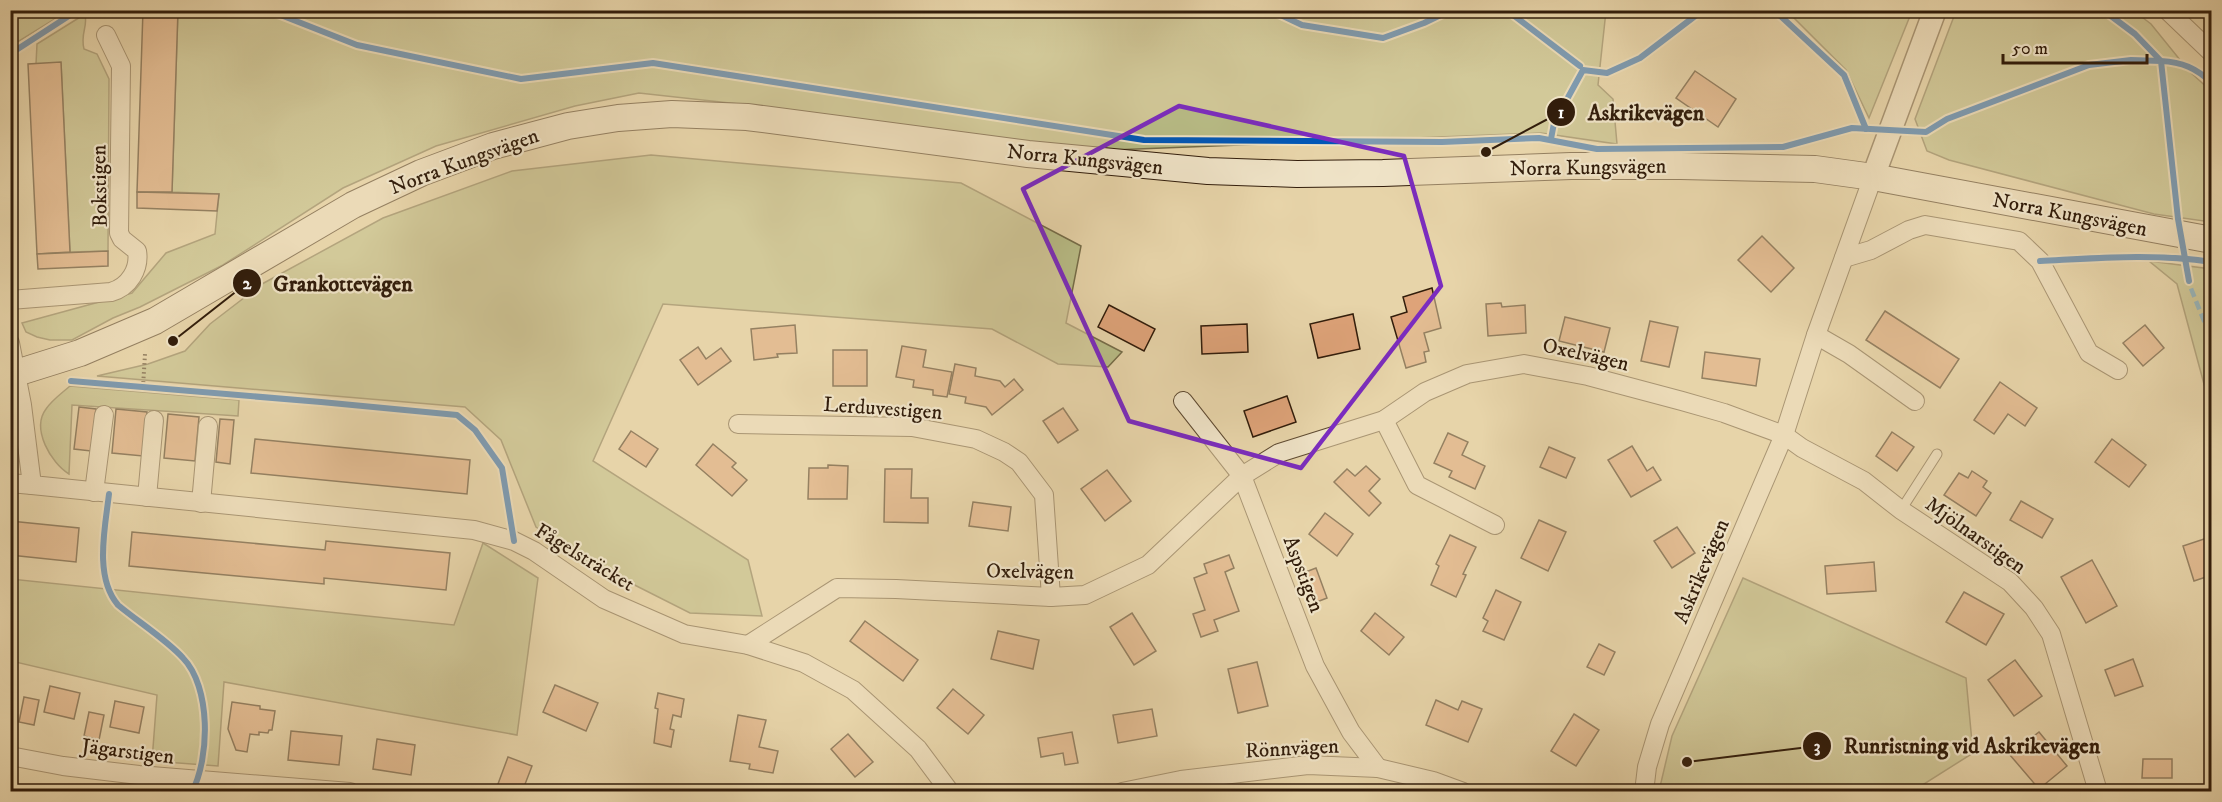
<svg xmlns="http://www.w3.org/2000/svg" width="2222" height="802" font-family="'IM FELL DW Pica',serif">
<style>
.green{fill:#b8bc86;stroke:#756c48;stroke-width:1.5}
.building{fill:#dea379;stroke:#321d0b;stroke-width:1.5}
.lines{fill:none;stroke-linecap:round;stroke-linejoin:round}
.service-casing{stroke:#5f4b32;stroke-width:11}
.minor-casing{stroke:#5f4b32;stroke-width:20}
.tertiary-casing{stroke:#5f4b32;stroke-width:25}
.secondary-casing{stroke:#321d0b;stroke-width:28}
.path{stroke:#321d0b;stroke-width:4;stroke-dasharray:1.5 3;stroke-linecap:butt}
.service{stroke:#efe3c7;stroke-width:9}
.minor{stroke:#efe3c7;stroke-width:18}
.tertiary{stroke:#efe3c7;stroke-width:22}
.secondary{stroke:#efe3c7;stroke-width:26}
.quiet{stroke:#3d94d2;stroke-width:4.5;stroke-dasharray:9 4.5;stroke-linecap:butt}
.cycleway-casing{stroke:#efe3c7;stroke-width:10}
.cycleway{stroke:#0057b8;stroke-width:6}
.marked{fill:none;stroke:#7b2cbf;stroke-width:4.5;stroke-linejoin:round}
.labels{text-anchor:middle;stroke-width:4.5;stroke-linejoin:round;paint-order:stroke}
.street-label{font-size:21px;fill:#321d0b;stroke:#efe3c7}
.leader{fill:none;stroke:#321d0b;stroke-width:2}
.callout-dot{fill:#321d0b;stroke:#efe3c7;stroke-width:2}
.mark-label{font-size:18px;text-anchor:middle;font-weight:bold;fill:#fff}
.callout-label{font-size:22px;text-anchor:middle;font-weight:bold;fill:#321d0b;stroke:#efe3c7;stroke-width:4.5;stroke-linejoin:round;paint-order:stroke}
</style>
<rect width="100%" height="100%" fill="#e7d4a9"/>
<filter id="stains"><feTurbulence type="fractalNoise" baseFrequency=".00333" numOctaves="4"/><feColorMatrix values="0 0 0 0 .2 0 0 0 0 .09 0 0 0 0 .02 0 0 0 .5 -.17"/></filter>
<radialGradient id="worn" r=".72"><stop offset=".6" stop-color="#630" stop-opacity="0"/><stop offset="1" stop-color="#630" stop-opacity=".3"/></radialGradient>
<g class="green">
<polygon points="11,10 68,10 68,11 11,46"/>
<polygon points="178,11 1606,11 1598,85 1613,99 1617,144 1541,133 1086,151 776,108 639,93 575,106 436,146 343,188 223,265 140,307 113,318 72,340 50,340 37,337 26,332 22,323 132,293 166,253 215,234 219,194 172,192"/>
<polygon points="1787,11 1912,11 1869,118 1846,70"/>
<polygon points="1956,11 2134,11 2151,24 2189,71 2211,91 2211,222 2154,214 1949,160 1927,151 1915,119"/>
<path d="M85,14C88,28 80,33 84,49L97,54L109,79L108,251L70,252L61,63L36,64L37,44Z"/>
<polygon points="651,155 961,183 1081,246 1066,323 1122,352 1108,367 1058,364 992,329 663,304 593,461 748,560 762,616 690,613 587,561 536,527 501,440 465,407 97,376 148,364 185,351 210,324 262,284 383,218 512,171"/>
<polygon points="2149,261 2211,269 2211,410 2177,284"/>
<path d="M70,386L239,400L238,416L72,405L69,474C51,463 31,429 46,409C52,400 62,393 70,386Z"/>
<polygon points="483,543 538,578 517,735 224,682 218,766 152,761 157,695 11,661 11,579 454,625"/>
<polygon points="1743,578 1966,678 1973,753 1913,791 1659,791 1672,736"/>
</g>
<g class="building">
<polygon points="143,10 178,10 172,192 137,192"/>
<polygon points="61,62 70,252 37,254 28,64"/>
<polygon points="1695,71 1736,99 1718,127 1676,98"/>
<polygon points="137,192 219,194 217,211 137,208"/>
<polygon points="1762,236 1794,268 1771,292 1738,260"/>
<polygon points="108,251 108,266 38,269 37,254"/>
<polygon points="1432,288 1441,328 1424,333 1429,351 1424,352 1426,362 1406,368 1391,317 1407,312 1403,297"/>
<polygon points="1501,303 1502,307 1525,305 1526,333 1488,336 1486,304"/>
<polygon points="1109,305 1155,329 1144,351 1098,327"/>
<polygon points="1885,311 1959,359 1940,388 1866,340"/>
<polygon points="1353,314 1360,349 1318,358 1310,324"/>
<polygon points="1565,317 1610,328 1604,352 1559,341"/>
<polygon points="1650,321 1678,327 1669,367 1641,361"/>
<polygon points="1247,324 1248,352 1202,354 1201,326"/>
<polygon points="795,325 797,353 777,354 778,357 754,360 751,329"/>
<polygon points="2145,325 2164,348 2143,366 2123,343"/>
<polygon points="902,346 926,350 923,367 952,372 947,397 933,395 933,390 913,387 914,380 896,377"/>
<polygon points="698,347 706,359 721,348 731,361 698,385 680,360"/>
<rect x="833" y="350" width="34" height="36"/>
<polygon points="1705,352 1760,359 1756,386 1702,378"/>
<polygon points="955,364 976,368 975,376 1000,381 1005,387 1014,379 1023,390 992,415 986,407 965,403 966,397 949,394"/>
<polygon points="2000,382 2037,408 2025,426 2008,414 1994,434 1974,420"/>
<polygon points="1287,396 1296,422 1253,437 1244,411"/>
<polygon points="79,407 96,409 91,451 74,449"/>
<polygon points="1063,408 1078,430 1058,443 1043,421"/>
<polygon points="116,409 147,412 143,456 112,453"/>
<polygon points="168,414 199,417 195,461 164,458"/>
<polygon points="220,419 234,420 230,464 216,462"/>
<polygon points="631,431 658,449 646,467 619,449"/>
<polygon points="1892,432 1914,447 1897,471 1876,456"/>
<polygon points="1448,433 1468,442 1462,455 1485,466 1475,489 1449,477 1452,471 1434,463"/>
<polygon points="255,439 470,460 467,494 251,473"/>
<polygon points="2112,439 2146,465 2129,487 2095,462"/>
<polygon points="713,444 736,463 732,467 747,480 732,496 696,465"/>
<polygon points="1632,446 1647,471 1653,467 1661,480 1631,497 1608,460"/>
<polygon points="1549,447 1575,458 1566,478 1540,467"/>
<polygon points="828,465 848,466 847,499 808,499 809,468 828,468"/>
<polygon points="1366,466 1380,479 1369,491 1381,503 1369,516 1334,482 1347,469 1355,476"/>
<polygon points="885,469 912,469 911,498 928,498 928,523 884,522"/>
<polygon points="1107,470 1131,501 1105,521 1081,489"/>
<polygon points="1972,471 1987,481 1983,487 1991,493 1976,516 1944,495 1959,473 1968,478"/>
<polygon points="2021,501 2053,519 2042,538 2010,520"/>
<polygon points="973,502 1011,507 1008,531 969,526"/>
<polygon points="1325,513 1353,534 1337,556 1309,534"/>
<polygon points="1539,520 1566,532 1548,571 1521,558"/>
<polygon points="10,521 79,528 76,562 10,555"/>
<polygon points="1677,527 1695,553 1672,568 1654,541"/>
<polygon points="132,532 325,550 326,541 450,553 446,590 324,578 324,584 129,566"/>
<polygon points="1450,535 1476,547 1463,574 1466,575 1456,597 1431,585 1439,566 1436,564"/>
<polygon points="2210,537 2212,575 2194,581 2183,546"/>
<polygon points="1229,555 1234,568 1225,572 1239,611 1214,620 1218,631 1201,637 1193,614 1205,610 1194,578 1207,573 1204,564"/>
<polygon points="2092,560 2117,606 2086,623 2061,577"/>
<polygon points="1874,562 1876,591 1827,594 1825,566"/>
<polygon points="1316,568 1327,598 1309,605 1298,575"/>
<polygon points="1496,590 1521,602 1504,640 1483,631 1488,621 1483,618"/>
<polygon points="1964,592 2004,614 1986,645 1946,622"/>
<polygon points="1132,613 1156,651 1134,665 1110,627"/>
<polygon points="1375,613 1404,637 1389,655 1361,631"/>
<polygon points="865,621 918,660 903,681 850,641"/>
<polygon points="998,631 1039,640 1033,669 991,659"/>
<polygon points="1599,644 1615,652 1604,675 1587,667"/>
<polygon points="2133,659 2143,686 2115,696 2105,670"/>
<polygon points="2015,660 2042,696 2014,716 1988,680"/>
<polygon points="1257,662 1268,706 1238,713 1228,669"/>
<polygon points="555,685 598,703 586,731 543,712"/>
<polygon points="50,686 80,693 74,719 44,712"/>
<polygon points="953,689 984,715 968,734 937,708"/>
<polygon points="658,693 684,699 681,717 673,715 670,729 674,730 671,747 654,743 658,709 655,708"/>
<polygon points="24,697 39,700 34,725 19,722"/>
<polygon points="1436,700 1458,710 1462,701 1482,709 1468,742 1426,725"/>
<polygon points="115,701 144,707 139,733 110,727"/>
<polygon points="232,702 260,706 260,709 275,711 272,730 269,730 268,733 259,732 259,735 250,734 247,752 236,750 228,729"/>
<polygon points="1152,709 1157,736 1118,743 1113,715"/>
<polygon points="89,712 104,715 99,740 84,736"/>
<polygon points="1574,714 1599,730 1576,766 1551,751"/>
<polygon points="738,715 766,720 759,747 778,751 773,773 749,769 750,764 730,761"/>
<polygon points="291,731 342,736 339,765 288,760"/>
<polygon points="1072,732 1078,763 1065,765 1063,753 1041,757 1038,738"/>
<polygon points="2039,732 2067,766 2039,789 2010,755"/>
<polygon points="848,734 873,762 855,777 831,749"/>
<polygon points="377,739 415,745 411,775 373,769"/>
<polygon points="508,757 532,766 522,792 495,792"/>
<polygon points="2143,759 2172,759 2172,778 2142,778"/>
</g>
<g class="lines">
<g class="service-casing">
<polyline id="service" points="1901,510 1937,454"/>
</g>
<g class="minor-casing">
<g id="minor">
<polyline points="2167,10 2212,53"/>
<polyline points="1844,258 1871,250 1909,230 1925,225 2019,241 2040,261 2089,353 2118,370"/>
<path d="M10,300L111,292C129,287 140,269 137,251L122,239L119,233L121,66L106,35"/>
<polyline points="1816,335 1849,354 1915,401"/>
<polyline points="10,343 22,405 32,485 474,530 514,541 534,551 604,599 684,634 748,645 804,663 853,690 918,749 950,792"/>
<polyline points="1183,401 1242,476 1315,666 1351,732 1378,768"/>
<polyline points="1384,420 1417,485 1495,525"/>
<polyline points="738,424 912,427 976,439 1004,452 1019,462 1044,495 1051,597"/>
<polyline points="10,483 32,485"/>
<polyline points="94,492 104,415"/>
<polyline points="147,497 154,420"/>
<polyline points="201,503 208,426"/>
<polyline points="748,645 837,588 896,589 1051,597 1085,595 1148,565 1242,476 1279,453 1384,420 1425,392 1467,374 1524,364 1588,376 1682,401 1724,413 1784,435 1802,448 1864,481 1901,510 2010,582 2034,608 2051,634 2097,788 2100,792"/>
<polyline points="10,756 63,766 139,775 350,792"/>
<polyline points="1122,792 1181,780 1308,765 1378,768 1433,781 1463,792"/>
<polyline points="1644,792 1647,767 1660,724 1784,435 1816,335 1873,177"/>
</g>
</g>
<g class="tertiary-casing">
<polyline id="tertiary" points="1873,177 1935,10"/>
</g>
<g class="secondary-casing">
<polyline id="secondary" points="10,375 80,353 155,321 353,205 421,173 493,146 568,126 618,118 672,114 747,117 1028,154 1208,171 1297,174 1383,173 1571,166 1681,166 1815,169 1873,177 2212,240"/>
</g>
<polyline class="path" points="143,387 145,354"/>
<use href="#service" class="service"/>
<use href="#minor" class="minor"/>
<use href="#tertiary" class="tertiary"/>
<use href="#secondary" class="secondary"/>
<polyline class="quiet" points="2186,276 2208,331 2212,331"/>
<g class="cycleway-casing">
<g id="cycleway">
<polyline points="268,10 357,45 521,79 653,63 1144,140 1442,142 1539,138 1597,149 1783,147 1852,128 1926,132 1947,119 2089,65 2131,60 2161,61 2178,219 2189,281"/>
<polyline points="1270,10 1302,25 1383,38 1424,23 1451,10"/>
<polyline points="1502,10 1512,14 1580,66"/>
<polyline points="1774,10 1844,75 1866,129"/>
<path d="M2103,10L2135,34L2161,61C2182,62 2196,68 2212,83"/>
<polyline points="10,54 78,10"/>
<polyline points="1551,139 1554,123 1583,70 1607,73 1640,58 1703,10"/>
<path d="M2040,261C2098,258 2154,253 2212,262"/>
<polyline points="71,381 321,402 457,415 475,430 502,468 514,541"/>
<path d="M109,494C105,528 94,577 118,605C137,621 167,640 183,658C211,687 210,757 192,792"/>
</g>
</g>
<use href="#cycleway" class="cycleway"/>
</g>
<path d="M0 0H2222V802H0ZM1179,106L1404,156L1441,286L1301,468L1129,421L1023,189Z" fill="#e7d4a9" fill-opacity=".55" fill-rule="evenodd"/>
<path class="marked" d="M1179,106L1404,156L1441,286L1301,468L1129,421L1023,189Z"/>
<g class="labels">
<g class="street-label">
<text transform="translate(1085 159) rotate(6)" y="7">Norra Kungsvägen</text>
<text transform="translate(464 161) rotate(-20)" y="7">Norra Kungsvägen</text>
<text transform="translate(1588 167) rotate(-1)" y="7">Norra Kungsvägen</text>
<text transform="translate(99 186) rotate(-91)" y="7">Bokstigen</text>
<text transform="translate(2070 214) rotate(11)" y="7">Norra Kungsvägen</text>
<text transform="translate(1586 354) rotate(13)" y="7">Oxelvägen</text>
<text transform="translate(883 408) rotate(4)" y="7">Lerduvestigen</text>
<text transform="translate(1976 535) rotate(35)" y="7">Mjölnarstigen</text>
<text transform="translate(585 557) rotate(31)" y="7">Fågelsträcket</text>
<text transform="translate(1030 571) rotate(1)" y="7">Oxelvägen</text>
<text transform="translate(1701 571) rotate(-67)" y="7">Askrikevägen</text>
<text transform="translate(1304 574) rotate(69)" y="7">Aspstigen</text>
<text transform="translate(1292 748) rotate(-3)" y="7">Rönnvägen</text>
<text transform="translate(128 751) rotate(7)" y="7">Jägarstigen</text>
</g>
</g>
<path class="leader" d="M1486 152L1561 112M173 341L247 283M1687 762L1817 746"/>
<g class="callout-dot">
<circle cx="1486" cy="152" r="6"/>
<circle cx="173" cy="341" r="6"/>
<circle cx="1687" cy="762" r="6"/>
<circle cx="1561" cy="112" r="15"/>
<circle cx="247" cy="283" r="15"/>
<circle cx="1817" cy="746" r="15"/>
</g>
<g class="mark-label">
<text x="1561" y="118">1</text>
<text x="247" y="289">2</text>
<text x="1817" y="752">3</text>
</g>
<g class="callout-label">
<text x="1646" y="120">Askrikevägen</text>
<text x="343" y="291">Grankottevägen</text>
<text x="1972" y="753">Runristning vid Askrikevägen</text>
</g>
<rect width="2222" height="802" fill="none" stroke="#e7d4a9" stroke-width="36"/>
<rect x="12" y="12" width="2198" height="778" fill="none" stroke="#321d0b" stroke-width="3"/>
<rect x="18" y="18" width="2186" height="766" fill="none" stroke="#321d0b" stroke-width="1.5"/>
<path d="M2003 54v9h144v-9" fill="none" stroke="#321d0b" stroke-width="3"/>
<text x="2012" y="54" font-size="18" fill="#321d0b" stroke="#efe3c7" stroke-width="4.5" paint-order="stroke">50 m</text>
<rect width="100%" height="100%" filter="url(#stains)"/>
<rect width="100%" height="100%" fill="url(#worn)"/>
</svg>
